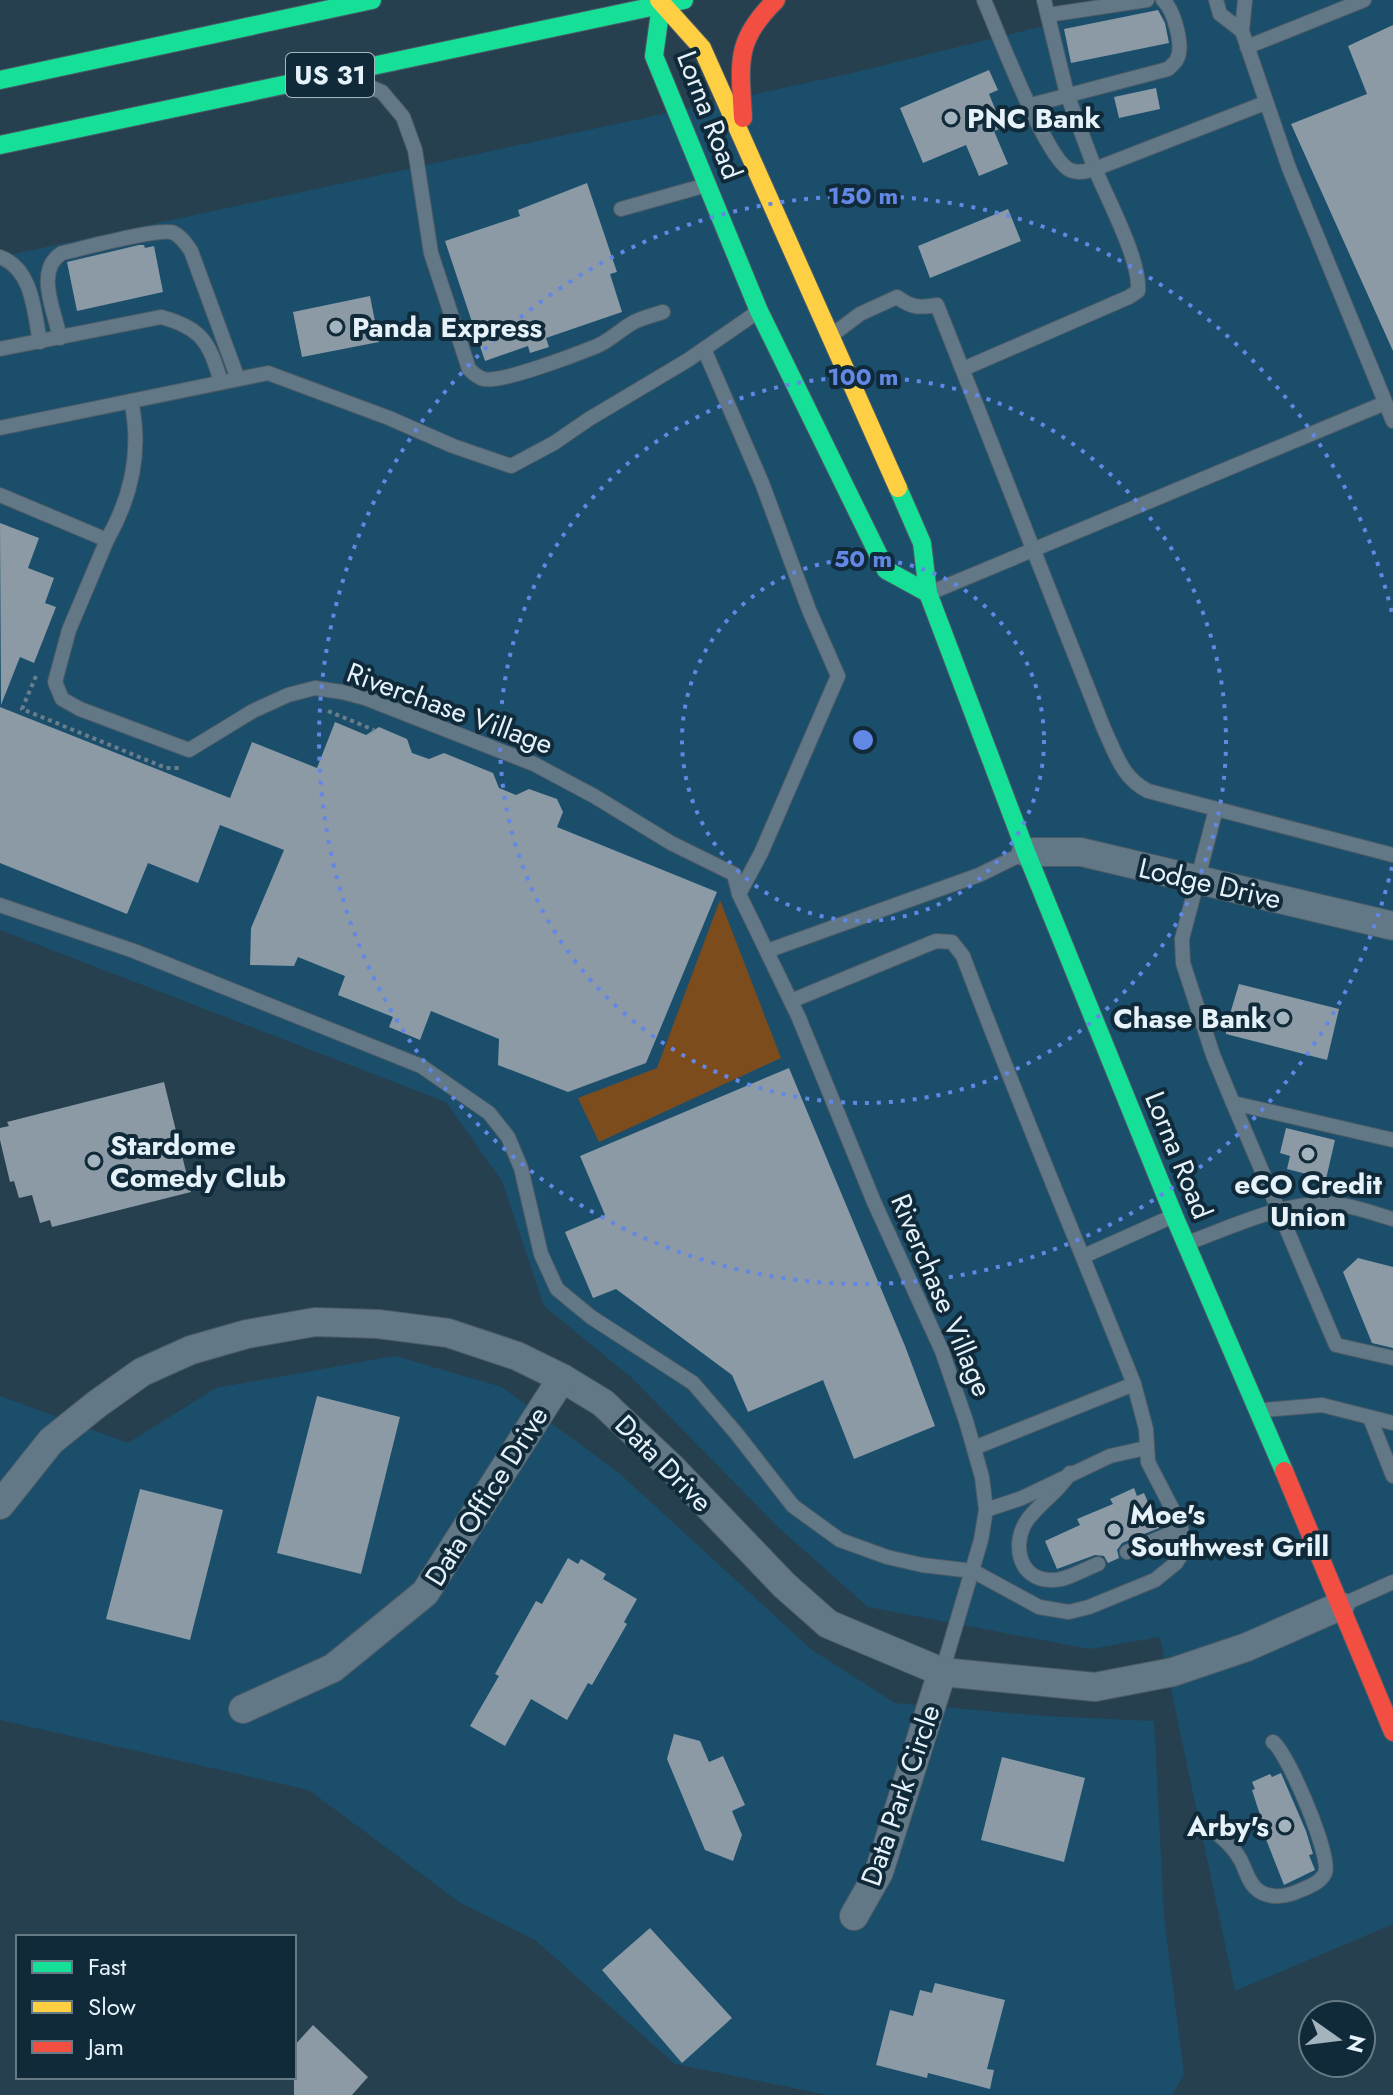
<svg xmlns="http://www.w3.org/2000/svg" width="1393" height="2095" font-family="Jost,sans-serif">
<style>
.built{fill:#1b4e6b}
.green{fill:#7d4c1d}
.building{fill:#8b9aa5}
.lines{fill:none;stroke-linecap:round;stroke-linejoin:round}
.lane-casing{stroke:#4b5b66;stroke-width:16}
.street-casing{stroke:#4b5b66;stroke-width:30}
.fast-casing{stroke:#4b5b66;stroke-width:20}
.slow-casing{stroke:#4b5b66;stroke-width:20}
.jam-casing{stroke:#4b5b66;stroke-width:20}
.path{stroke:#6a7d8a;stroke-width:4;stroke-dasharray:4 4;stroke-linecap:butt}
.lane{stroke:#627886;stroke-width:14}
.street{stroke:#627886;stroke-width:28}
.fast{stroke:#16e098;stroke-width:18}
.slow{stroke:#ffcf43;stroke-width:18}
.jam{stroke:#f24e42;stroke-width:18}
.ring{fill:none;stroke:#6387e4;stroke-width:4;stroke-dasharray:4 8}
.poi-dot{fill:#a3b4be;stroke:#102a39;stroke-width:3}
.labels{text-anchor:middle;stroke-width:8;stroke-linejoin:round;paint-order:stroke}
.shield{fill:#102a39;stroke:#a6b6c0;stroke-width:2}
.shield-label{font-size:26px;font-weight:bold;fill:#e6f2fa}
.street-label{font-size:28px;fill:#e6f2fa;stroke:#102a39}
.poi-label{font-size:28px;font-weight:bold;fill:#e6f2fa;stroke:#102a39;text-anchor:start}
.centre{fill:#6387e4;stroke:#102a39;stroke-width:4}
.ring-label{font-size:24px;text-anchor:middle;font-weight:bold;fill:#6387e4;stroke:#102a39;stroke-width:8;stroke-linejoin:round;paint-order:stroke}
</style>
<rect width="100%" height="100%" fill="#26404f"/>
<g class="built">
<polygon points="1150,0 1393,0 1393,1924 1235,1991 1160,1637 1090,1649 868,1607 778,1527 632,1378 544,1306 502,1181 446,1102 0,930 0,257 848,74"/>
<polygon points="395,1356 502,1387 619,1473 812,1650 895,1703 1044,1716 1154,1721 1164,1917 1184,2075 1172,2095 828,2095 675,2064 535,1940 459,1902 309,1790 0,1720 0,1396 128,1443 216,1388"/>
</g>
<polygon class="green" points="720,900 781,1058 599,1142 578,1098 657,1068"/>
<g class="building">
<polygon points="1158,10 1165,23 1169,43 1071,63 1064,29"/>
<polygon points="1393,25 1393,351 1291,124 1367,94 1348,46"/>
<polygon points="989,70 998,90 989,94 1003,128 994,131 1008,164 979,176 966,145 923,163 900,108"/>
<polygon points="1156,88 1160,109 1119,118 1114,97"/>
<polygon points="587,183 617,272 610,274 622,312 546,338 549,347 530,353 528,346 485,361 445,241 520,216 518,210"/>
<polygon points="1008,209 1021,241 930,278 918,246"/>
<polygon points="139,245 144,245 145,248 154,246 163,292 77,311 67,262"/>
<polygon points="370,296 379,342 302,357 293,312"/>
<polygon points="0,523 39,538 28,568 54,578 45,603 56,607 34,663 20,657 1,705"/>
<polygon points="0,707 230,798 252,742 317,768 335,722 366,735 379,727 407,739 412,753 429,759 444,753 493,773 499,788 516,795 529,789 557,799 563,812 557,827 717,892 646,1063 568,1092 498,1065 499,1039 431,1011 420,1040 389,1027 393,1017 338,995 345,976 298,957 294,966 250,965 251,928 284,850 220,825 198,883 148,863 127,914 0,863"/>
<polygon points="1239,984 1339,1009 1327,1060 1226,1034 1226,1027"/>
<polygon points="789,1068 905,1346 935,1426 854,1459 823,1380 748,1412 732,1375 616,1289 593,1298 565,1232 605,1215 580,1156"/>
<polygon points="164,1082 191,1192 52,1227 50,1220 40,1223 32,1195 19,1198 14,1181 10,1182 0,1140 0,1128 9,1126 7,1122"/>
<polygon points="1286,1128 1335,1140 1326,1179 1287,1169 1290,1156 1280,1153"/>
<polygon points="1358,1258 1393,1267 1393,1348 1372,1343 1343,1272"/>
<polygon points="317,1396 400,1417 361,1574 277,1553"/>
<polygon points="1134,1488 1137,1496 1144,1493 1159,1528 1122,1543 1117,1550 1119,1558 1108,1563 1104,1556 1095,1555 1057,1569 1045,1541 1080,1525 1077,1519 1113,1504 1110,1499"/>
<polygon points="140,1489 223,1510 190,1640 106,1619"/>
<polygon points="568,1558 578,1564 581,1559 606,1574 603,1579 637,1599 624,1622 627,1624 592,1685 588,1683 567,1720 531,1699 505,1746 470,1726 499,1676 495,1674 536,1601 542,1604"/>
<polygon points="674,1734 700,1741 709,1762 723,1756 745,1805 732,1811 742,1835 733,1861 705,1850 667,1759"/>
<polygon points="1002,1757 1085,1778 1064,1862 981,1840"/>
<polygon points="1281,1773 1306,1831 1313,1854 1309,1855 1315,1870 1284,1885 1258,1819 1261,1818 1252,1790 1255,1789 1252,1782 1270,1774 1272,1777"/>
<polygon points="650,1928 732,2018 682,2063 602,1970"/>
<polygon points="935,1983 1005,2000 987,2069 994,2070 990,2089 928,2073 927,2078 876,2065 890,2010 913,2016 920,1990 932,1993"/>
<polygon points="313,2025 368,2077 352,2095 294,2095 294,2046"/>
</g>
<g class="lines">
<g class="lane-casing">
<g id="lane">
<path d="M984,0C997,30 1046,160 1070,170C1078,174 1087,171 1095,169L1067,94L1044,0"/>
<polyline points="1216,0 1220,14 1242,31 1245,0"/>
<polyline points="1048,15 1147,0"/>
<polyline points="1242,31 1289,168 1393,421"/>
<polyline points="1247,47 1364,0"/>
<path d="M358,82L382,92L403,117L415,150L431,253L469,369C473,373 478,378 484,379C502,383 577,354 597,346C611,340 621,329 634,322C642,318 653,315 663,312"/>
<path d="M1031,105L1168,69C1170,67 1176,62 1177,59C1184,46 1174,10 1163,0"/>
<polyline points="621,209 703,186"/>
<path d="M0,257C33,269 34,312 40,342"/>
<path d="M836,332L860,314L897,297C912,308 919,308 937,305L1104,729C1116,754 1122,778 1148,791L1393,855"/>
<path d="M60,338C55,312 34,270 62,253C81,249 160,227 174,233C182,237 186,244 191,251L238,379"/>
<path d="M0,349L161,317C202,328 209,342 221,382"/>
<polyline points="704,349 762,483 809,610 838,676 761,853 739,894"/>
<path d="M963,369L1129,297L1138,291C1141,261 1107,198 1095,169L1265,103"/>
<polyline points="0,428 268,373 389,418 453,446 511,466 554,443 589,419 688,360 756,313"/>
<polyline points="0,495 107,540 69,630 55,682 62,699 80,709 189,750 253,711 288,695 315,688 342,692 365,698 534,764 594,796 671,843 734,874 739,894 799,1018 874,1202 942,1351 966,1421 982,1477 986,1510 981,1540 942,1672"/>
<path d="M107,540C132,496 142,450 131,401"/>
<polyline points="932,592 1385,403"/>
<polyline points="1216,809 1182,939 1183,963 1213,1055 1233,1103 1393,1140"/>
<polyline points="0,905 134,951 421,1066 489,1113 508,1137 521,1168 541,1254 557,1289 591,1317 693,1383 736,1433 793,1506 840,1540 887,1557 922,1565 973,1571 1039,1607 1069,1612 1089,1607 1155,1580 1176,1563 1183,1552 1183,1543 1181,1526 1148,1462 1146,1429 1134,1384"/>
<polyline points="767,951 979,875 1022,854"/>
<path d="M791,1001L936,941L952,942L963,956C1017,1100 1077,1241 1134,1384L974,1448"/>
<polyline points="1233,1103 1336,1345 1393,1358"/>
<path d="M1190,1242C1234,1226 1284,1201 1333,1204C1353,1205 1374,1214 1393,1219"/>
<polyline points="1084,1256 1171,1217"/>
<polyline points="1263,1410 1322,1405 1393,1423"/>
<polyline points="1370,1418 1393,1476"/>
<path d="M1070,1473C1059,1491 1041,1502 1028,1519C1011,1542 1018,1580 1051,1580C1066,1581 1084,1569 1098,1564"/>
<polyline points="986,1510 1022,1498 1110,1456 1146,1448"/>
<polyline points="1127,1552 1174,1532 1181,1526"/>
<polyline points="1344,1604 1393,1582"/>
<path d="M1220,1836C1227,1842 1235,1850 1240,1859C1246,1869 1248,1884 1259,1891C1269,1898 1283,1897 1294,1893C1305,1888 1320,1884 1325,1873C1332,1857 1288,1753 1273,1742"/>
</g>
</g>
<g class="street-casing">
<g id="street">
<polyline points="1026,852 1081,852 1393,926"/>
<polyline points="0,1505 51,1441 97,1404 142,1372 191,1350 247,1334 315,1322 378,1324 448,1333 517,1356 562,1378 603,1403 673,1469 784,1585 828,1624 942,1672 1095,1687 1173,1672 1247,1647 1340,1606"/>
<polyline points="243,1709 333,1668 425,1593 562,1378"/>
<polyline points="854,1916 879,1872 942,1672"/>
</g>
</g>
<g class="fast-casing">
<g id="fast">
<polyline points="661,5 654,56 759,311 886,570 928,593"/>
<polyline points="0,80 372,0"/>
<polyline points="0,145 684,0"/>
<polyline points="898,488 922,543 928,593 1026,852 1174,1216 1284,1471"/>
</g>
</g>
<g class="slow-casing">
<polyline id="slow" points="659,0 702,48 898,488"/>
</g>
<g class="jam-casing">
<g id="jam">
<path d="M743,118C740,63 734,41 776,0"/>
<polyline points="1284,1471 1393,1732"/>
</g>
</g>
<g class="path">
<polyline points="36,676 22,709 166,768 182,768"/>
<polyline points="328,711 374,730"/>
</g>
<use href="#lane" class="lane"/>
<use href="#street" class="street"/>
<use href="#fast" class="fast"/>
<use href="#slow" class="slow"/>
<use href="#jam" class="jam"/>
</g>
<g class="ring">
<circle cx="863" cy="740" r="181"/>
<circle cx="863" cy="740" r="363"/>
<path d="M1392 867A544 544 0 1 1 1392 613"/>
</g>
<g class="poi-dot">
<circle cx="951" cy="118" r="8"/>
<circle cx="336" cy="327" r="8"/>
<circle cx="1283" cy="1018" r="8"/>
<circle cx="1308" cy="1154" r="8"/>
<circle cx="94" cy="1161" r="8"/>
<circle cx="1114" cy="1530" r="8"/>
<circle cx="1285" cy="1826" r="8"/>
</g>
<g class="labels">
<rect class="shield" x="286" y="53" width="88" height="44" rx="6"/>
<g class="shield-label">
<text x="330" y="84">US 31</text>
</g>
<g class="street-label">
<text transform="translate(710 115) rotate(69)" y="10">Lorna Road</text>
<text transform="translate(450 708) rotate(20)" y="10">Riverchase Village</text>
<text transform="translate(1210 883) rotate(13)" y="10">Lodge Drive</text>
<text transform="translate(1179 1155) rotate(68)" y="10">Lorna Road</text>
<text transform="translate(942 1295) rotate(67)" y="10">Riverchase Village</text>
<text transform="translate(664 1463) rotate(45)" y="10">Data Drive</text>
<text transform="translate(486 1496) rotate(-58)" y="10">Data Office Drive</text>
<text transform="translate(900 1795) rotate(-71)" y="10">Data Park Circle</text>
</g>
<g class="poi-label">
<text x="967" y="128">PNC Bank</text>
<text x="352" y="337">Panda Express</text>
<text x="1267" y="1028" text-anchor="end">Chase Bank</text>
<text x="110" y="1155">Stardome<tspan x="110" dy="32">Comedy Club</tspan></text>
<text x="1308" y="1194" text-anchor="middle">eCO Credit<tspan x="1308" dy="32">Union</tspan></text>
<text x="1130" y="1524">Moe's<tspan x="1130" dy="32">Southwest Grill</tspan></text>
<text x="1269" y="1836" text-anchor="end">Arby's</text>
</g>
</g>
<circle cx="863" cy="740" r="12" class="centre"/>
<g class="ring-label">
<text x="863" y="204">150 m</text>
<text x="863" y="385">100 m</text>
<text x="863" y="567">50 m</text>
</g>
<rect x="16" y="1935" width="280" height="144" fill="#102a39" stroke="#667a86" stroke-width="2"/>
<rect x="32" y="1961" width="40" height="12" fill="#16e098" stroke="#667a86" stroke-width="2"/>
<text x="88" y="1975" font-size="24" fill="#e6f2fa">Fast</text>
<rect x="32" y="2001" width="40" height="12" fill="#ffcf43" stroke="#667a86" stroke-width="2"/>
<text x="88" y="2015" font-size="24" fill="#e6f2fa">Slow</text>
<rect x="32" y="2041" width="40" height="12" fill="#f24e42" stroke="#667a86" stroke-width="2"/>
<text x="88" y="2055" font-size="24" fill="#e6f2fa">Jam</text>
<g transform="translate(1337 2039) rotate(104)"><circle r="38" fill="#102a39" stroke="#667a86" stroke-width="2"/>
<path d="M0-6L14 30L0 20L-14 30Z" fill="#a3b4be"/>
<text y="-12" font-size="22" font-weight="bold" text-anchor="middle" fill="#e6f2fa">N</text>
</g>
</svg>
